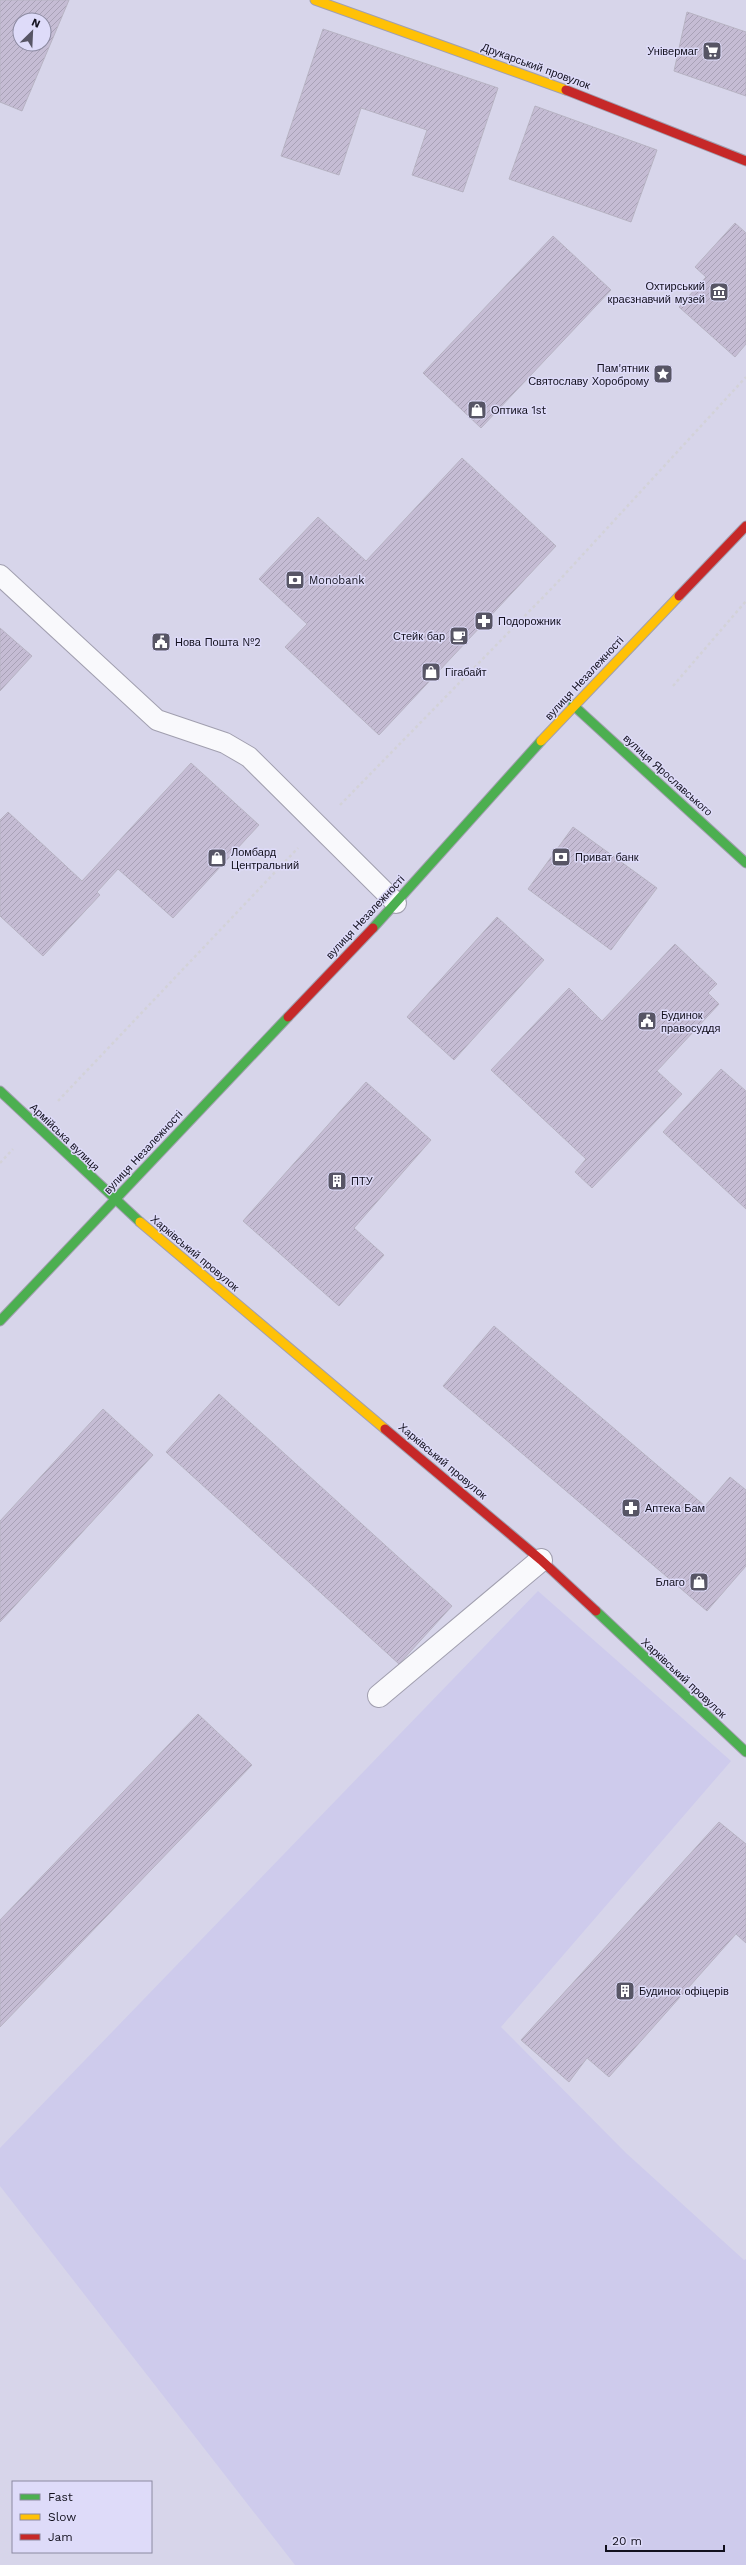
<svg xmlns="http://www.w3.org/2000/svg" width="746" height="2565" font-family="'Work Sans',sans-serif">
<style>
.built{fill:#cecbec}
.building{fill:url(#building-hatch);stroke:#b7b3c3;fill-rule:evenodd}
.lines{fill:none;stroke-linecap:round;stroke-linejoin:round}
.lane-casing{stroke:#a19faf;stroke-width:22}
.street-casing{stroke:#a19faf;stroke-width:24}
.fast-casing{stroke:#a19faf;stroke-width:11}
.slow-casing{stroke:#a19faf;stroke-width:11}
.jam-casing{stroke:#a19faf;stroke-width:11}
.path{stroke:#d3d2d8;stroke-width:2.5;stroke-dasharray:3 3;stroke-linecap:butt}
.lane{stroke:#f9f9fc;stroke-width:20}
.street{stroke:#f9f9fc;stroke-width:22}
.fast{stroke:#4caf50;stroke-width:9}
.slow{stroke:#ffc107;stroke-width:9}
.jam{stroke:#c62828;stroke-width:9}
.labels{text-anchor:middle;stroke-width:3;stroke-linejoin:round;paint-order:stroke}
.poi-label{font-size:11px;fill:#12101d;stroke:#dedbf9;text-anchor:start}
.street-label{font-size:11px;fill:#12101d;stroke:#dedbf9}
</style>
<defs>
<pattern id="building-hatch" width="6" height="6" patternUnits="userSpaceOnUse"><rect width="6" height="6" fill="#c5bcd4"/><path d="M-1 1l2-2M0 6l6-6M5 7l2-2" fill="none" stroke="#a8a1b6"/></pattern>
</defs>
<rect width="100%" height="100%" fill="#d7d5ea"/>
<polygon class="built" points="538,1591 731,1761 501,2027 626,2153 744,2260 746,2259 746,2565 295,2565 0,2186 0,2148"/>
<g class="building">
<path d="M0,0H69L22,111L0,102ZM20,20H44V44H20Z"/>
<polygon points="687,12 746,32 746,96 674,71"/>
<polygon points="323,29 498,88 463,192 412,175 427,130 361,108 339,175 281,156"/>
<polygon points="535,106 657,150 631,222 509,179"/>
<polygon points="735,223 746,233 746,344 735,357 679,307 706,277 695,267"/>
<polygon points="553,236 611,290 481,428 423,373"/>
<polygon points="462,458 556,546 379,735 285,647 307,624 259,579 318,517 366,561"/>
<polygon points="0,628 32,656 0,691"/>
<polygon points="191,763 259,825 173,918 118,869 97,892 100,895 43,956 0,916 0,820 8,812 82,881"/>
<polygon points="573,827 657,888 611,950 528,889"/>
<polygon points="497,917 544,960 454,1060 407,1017"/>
<polygon points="675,944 717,984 708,993 719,1004 657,1071 682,1094 592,1188 575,1172 586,1159 491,1070 569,988 602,1021"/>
<polygon points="721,1069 746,1091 746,1209 663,1132"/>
<polygon points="366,1082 431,1140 354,1228 384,1255 339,1306 243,1221"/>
<polygon points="494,1326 705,1506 730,1477 746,1490 746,1566 707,1611 443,1386"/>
<polygon points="219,1394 452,1606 399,1664 166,1452"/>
<polygon points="103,1409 153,1455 0,1622 0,1521"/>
<polygon points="198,1714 252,1765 0,2027 0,1920"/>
<polygon points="719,1822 746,1844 746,1943 736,1934 609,2077 587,2058 569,2082 521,2040"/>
</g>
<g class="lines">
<g class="lane-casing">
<polyline id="lane" points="0,575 157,720 225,743 249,757 396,903"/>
</g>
<g class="street-casing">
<polyline id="street" points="379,1696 541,1560"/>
</g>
<g class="fast-casing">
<g id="fast">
<polyline points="573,705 746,863"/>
<polyline points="373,928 541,741"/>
<polyline points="0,1091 140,1222"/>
<polyline points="0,1321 288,1017"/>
<polyline points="596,1611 746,1752"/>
</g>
</g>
<g class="slow-casing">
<g id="slow">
<polyline points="315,0 566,90"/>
<polyline points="541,741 679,596"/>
<polyline points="140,1222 385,1429"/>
</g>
</g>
<g class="jam-casing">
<g id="jam">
<polyline points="566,90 746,161"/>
<polyline points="679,596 746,526"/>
<polyline points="288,1017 373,928"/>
<polyline points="385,1429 541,1560 596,1611"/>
</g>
</g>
<g class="path">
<polyline points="673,686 746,601"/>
<polyline points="340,805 554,586 746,377"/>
<polyline points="58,1101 298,848"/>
<polyline points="0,1163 13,1149"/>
</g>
<use href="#lane" class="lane"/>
<use href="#street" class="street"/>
<use href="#fast" class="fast"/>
<use href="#slow" class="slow"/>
<use href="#jam" class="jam"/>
</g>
<defs>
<g id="supermarket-square" transform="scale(1)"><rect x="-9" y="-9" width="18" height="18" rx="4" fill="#575565" stroke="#dedbf9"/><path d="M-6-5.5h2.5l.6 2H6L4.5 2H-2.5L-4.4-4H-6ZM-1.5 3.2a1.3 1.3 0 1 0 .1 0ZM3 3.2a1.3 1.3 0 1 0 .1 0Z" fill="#fff"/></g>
<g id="museum-square" transform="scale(1)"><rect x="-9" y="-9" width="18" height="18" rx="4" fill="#575565" stroke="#dedbf9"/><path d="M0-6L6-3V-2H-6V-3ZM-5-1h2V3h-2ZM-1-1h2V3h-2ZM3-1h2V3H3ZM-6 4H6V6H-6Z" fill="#fff"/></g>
<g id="sight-square" transform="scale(1)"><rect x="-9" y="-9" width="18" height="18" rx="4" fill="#575565" stroke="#dedbf9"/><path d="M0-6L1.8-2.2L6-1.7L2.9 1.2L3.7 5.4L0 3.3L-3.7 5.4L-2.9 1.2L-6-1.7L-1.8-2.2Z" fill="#fff"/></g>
<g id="shop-square" transform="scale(1)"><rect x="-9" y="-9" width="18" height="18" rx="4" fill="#575565" stroke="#dedbf9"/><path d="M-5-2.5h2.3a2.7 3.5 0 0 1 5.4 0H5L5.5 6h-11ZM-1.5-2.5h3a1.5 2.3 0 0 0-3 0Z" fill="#fff"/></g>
<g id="bank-square" transform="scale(1)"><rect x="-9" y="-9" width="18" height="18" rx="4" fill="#575565" stroke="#dedbf9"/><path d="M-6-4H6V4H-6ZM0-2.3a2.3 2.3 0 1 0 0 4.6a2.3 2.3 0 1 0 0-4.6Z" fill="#fff"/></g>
<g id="pharmacy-square" transform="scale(1)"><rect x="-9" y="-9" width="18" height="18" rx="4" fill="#575565" stroke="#dedbf9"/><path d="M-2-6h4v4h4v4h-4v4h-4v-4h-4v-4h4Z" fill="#fff"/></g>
<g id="cafe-square" transform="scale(1)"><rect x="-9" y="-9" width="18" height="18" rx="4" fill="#575565" stroke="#dedbf9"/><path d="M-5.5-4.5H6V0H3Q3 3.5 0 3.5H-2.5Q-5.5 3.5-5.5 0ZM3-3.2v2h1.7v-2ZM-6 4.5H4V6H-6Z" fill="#fff"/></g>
<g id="civic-square" transform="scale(1)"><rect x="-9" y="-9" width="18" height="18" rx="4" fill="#575565" stroke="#dedbf9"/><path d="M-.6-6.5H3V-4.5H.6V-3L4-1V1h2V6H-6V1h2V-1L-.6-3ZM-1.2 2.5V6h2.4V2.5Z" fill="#fff"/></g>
<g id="building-square" transform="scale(1)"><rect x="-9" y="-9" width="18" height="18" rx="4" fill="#575565" stroke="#dedbf9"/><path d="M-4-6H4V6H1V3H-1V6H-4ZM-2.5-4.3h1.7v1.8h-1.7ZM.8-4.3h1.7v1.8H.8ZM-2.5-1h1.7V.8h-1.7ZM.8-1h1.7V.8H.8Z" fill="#fff"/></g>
</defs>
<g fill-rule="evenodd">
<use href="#supermarket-square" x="712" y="51"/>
<use href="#museum-square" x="719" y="292"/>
<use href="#sight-square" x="663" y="374"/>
<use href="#shop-square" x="477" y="410"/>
<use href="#bank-square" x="295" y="580"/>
<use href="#pharmacy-square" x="484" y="621"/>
<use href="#cafe-square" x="459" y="636"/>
<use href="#civic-square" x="161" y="642"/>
<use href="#shop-square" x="431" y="672"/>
<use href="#bank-square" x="561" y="857"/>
<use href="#shop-square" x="217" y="858"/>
<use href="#civic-square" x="647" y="1021"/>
<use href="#building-square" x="337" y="1181"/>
<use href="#pharmacy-square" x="631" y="1508"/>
<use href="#shop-square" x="699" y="1582"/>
<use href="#building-square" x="625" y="1991"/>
</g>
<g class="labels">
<g class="poi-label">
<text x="698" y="55" text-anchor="end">Універмаг</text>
<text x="705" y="290" text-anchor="end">Охтирський<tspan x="705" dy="13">краєзнавчий музей</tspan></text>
<text x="649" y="372" text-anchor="end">Пам'ятник<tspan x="649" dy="13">Святославу Хороброму</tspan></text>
<text x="491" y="414">Оптика 1st</text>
<text x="309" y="584">Monobank</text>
<text x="498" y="625">Подорожник</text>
<text x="445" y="640" text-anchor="end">Стейк бар</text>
<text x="175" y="646">Нова Пошта №2</text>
<text x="445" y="676">Гігабайт</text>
<text x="231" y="856">Ломбард<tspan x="231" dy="13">Центральний</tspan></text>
<text x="575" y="861">Приват банк</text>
<text x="661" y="1019">Будинок<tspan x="661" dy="13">правосуддя</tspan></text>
<text x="351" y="1185">ПТУ</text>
<text x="645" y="1512">Аптека Бам</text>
<text x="685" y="1586" text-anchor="end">Благо</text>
<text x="639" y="1995">Будинок офіцерів</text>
</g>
<g class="street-label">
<text transform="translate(536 66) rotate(20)" y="4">Друкарський провулок</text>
<text transform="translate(584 678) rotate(-47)" y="4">вулиця Незалежності</text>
<text transform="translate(668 775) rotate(42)" y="4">вулиця Ярославського</text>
<text transform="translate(365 917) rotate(-47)" y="4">вулиця Незалежності</text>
<text transform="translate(65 1137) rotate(44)" y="4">Армійська вулиця</text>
<text transform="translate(143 1152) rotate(-47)" y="4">вулиця Незалежності</text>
<text transform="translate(195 1253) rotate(40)" y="4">Харківський провулок</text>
<text transform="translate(443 1461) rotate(40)" y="4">Харківський провулок</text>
<text transform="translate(684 1678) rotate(43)" y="4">Харківський провулок</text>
</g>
</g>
<rect x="12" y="2481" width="140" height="72" fill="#dedbf9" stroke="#8c8aa1"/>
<rect x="20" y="2494" width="20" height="6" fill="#4caf50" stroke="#8c8aa1"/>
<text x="48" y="2501" font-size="12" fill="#12101d">Fast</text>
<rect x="20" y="2514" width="20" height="6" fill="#ffc107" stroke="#8c8aa1"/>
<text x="48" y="2521" font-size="12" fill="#12101d">Slow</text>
<rect x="20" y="2534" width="20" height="6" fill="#c62828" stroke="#8c8aa1"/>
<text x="48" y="2541" font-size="12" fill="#12101d">Jam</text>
<g transform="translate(32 32) rotate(24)"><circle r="19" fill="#dedbf9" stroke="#8c8aa1"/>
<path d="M0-3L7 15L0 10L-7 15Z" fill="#575565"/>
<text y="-6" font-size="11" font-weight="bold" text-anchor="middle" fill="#12101d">N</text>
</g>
<path d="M606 2545v6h118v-6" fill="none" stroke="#12101d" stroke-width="2"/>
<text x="612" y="2545" font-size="12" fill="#12101d" stroke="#dedbf9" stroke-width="3" paint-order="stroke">20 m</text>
</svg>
